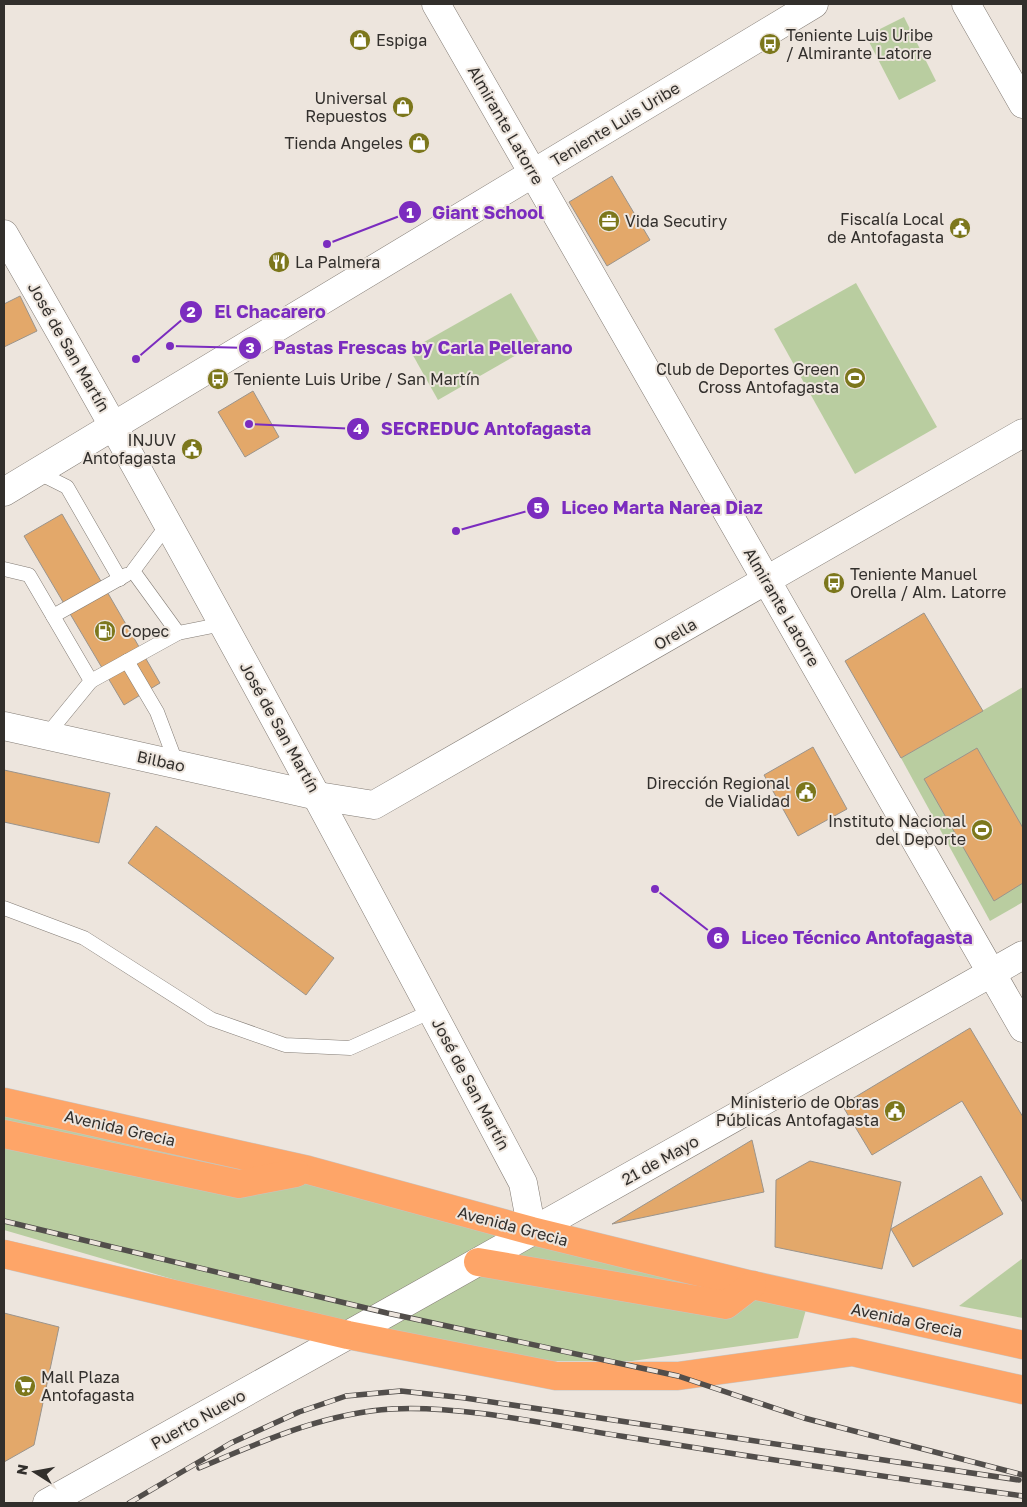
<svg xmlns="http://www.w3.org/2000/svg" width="1027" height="1507" font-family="'Golos Text',sans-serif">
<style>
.green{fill:#b9cda0}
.building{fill:#e3a86a;stroke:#9b948c}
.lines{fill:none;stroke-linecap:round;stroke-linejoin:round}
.lane-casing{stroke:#837c75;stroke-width:15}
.street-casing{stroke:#837c75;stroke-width:29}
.secondary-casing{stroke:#837c75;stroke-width:29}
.highway-casing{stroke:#c6c5c4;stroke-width:29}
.lane{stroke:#fff;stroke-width:14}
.street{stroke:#fff;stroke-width:28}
.secondary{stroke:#fff;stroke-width:28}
.highway{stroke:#fea568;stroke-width:28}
.rail-casing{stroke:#524e4b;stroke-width:5.5}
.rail{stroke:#ede5dd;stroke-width:4;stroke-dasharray:11;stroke-linecap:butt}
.labels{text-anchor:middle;stroke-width:4;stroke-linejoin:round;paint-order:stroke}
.poi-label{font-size:16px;fill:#322f2c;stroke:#ede5dd;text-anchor:start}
.street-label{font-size:16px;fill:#322f2c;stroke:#ede5dd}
.leader{fill:none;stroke:#7b2cbf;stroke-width:2}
.callout-dot{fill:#7b2cbf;stroke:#ede5dd;stroke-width:2}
.mark-label{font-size:15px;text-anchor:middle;font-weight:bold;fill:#fff}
.callout-label{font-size:18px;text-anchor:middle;font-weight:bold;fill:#7b2cbf;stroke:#ede5dd;stroke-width:4;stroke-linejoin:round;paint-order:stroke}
</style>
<rect width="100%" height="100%" fill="#ede5dd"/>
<g class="green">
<polygon points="904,17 936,81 899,100 866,36"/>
<polygon points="856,283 937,427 855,474 774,329"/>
<polygon points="511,293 539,342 438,400 410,350"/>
<polygon points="1023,687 1023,902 990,921 901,758"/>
<polygon points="4,1111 809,1299 798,1338 632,1361 516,1361 320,1322 4,1230"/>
<polygon points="1023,1258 1023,1318 959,1306"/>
</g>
<g class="building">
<polygon points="612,176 650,240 607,266 569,202"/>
<polygon points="20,296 37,331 4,347 4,304"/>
<polygon points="253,391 279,437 245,457 218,412"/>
<polygon points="62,514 160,683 124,705 24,536"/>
<polygon points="924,613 983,711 901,758 845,661"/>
<polygon points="813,747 847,809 798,836 764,775"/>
<polygon points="977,748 1023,828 1023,883 994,901 924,779"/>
<polygon points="4,770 110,793 99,843 4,822"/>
<polygon points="156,826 334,958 306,995 128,863"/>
<polygon points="970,1028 1023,1117 1023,1203 962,1101 872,1155 842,1105"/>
<polygon points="752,1140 764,1192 612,1224"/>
<polygon points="810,1161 901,1182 882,1269 775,1247 776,1180"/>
<polygon points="981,1176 1003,1214 913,1267 891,1229"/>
<polygon points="4,1313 59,1327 34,1445 4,1462"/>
</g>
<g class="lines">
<g class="lane-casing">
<g id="lane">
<polyline points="37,472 67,487 120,579"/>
<polyline points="168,524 133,571 178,633 223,624"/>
<polyline points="4,569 29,575 91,681 46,736"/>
<polyline points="53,616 126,575"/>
<polyline points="127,661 157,712 177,765"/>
<polyline points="91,681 178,633"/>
<polyline points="4,908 84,938 211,1019 285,1045 350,1048 432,1011"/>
</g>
</g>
<g class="street-casing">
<polyline id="street" points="47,1503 348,1335"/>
</g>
<g class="secondary-casing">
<g id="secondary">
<polyline points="436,4 1023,1028"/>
<polyline points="966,4 1023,104"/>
<path d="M4,234C184,546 354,864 523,1183L532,1231"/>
<polyline points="4,492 814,4"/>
<polyline points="4,726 318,796 374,805 1023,433"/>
<polyline points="348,1335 1023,955"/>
</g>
</g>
<g class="highway-casing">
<g id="highway">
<polyline points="4,1102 308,1170 532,1231 752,1285 1023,1345"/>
<polyline points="4,1134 239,1184 296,1173"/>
<polyline points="4,1254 348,1335 556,1376 678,1376 853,1352 1023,1390"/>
<polyline points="478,1262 726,1305 752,1285"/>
</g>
</g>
<use href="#lane" class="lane"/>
<use href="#street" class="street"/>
<use href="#secondary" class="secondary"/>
<use href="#highway" class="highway"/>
<g class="rail-casing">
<g id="rail">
<polyline points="4,1221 387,1313 678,1376 804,1418 1023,1475"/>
<path d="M199,1468C261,1442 324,1413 392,1409C465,1405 554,1426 627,1437C759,1458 891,1478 1023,1496"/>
<polyline points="129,1503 231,1443 299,1412 346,1396 401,1391 465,1398 1019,1480"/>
</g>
</g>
<use href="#rail" class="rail"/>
</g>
<defs>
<g id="shop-disc" transform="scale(1.125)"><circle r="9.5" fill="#7c771c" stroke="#ede5dd"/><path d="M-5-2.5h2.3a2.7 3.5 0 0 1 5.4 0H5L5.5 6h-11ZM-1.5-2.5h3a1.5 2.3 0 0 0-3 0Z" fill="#fff"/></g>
<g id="bus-disc" transform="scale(1.125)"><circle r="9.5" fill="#7c771c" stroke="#ede5dd"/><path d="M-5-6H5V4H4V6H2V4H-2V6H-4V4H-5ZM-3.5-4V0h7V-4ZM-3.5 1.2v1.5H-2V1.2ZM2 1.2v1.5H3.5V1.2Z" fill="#fff"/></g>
<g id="office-disc" transform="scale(1.125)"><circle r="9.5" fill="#7c771c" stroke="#ede5dd"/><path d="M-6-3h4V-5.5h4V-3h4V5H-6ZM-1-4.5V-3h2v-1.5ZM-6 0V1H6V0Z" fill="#fff"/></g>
<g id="civic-disc" transform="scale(1.125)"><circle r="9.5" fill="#7c771c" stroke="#ede5dd"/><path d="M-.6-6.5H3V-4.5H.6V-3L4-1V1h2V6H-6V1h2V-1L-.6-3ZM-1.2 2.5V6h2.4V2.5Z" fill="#fff"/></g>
<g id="restaurant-disc" transform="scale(1.125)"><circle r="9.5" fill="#7c771c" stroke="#ede5dd"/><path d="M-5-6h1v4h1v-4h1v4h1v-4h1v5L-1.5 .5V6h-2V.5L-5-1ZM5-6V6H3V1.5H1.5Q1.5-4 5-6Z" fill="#fff"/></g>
<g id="stadium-disc" transform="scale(1.125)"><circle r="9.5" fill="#7c771c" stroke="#ede5dd"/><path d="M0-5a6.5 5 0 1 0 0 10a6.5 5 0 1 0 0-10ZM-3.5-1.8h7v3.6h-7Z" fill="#fff"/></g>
<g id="fuel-disc" transform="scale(1.125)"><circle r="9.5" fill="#7c771c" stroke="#ede5dd"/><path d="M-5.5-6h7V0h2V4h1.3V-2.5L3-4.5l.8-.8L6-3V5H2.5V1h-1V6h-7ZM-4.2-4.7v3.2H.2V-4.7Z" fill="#fff"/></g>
<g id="supermarket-disc" transform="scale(1.125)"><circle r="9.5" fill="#7c771c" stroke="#ede5dd"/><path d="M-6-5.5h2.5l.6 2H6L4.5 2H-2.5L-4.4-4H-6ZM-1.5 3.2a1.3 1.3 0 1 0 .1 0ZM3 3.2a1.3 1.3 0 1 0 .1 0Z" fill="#fff"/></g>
</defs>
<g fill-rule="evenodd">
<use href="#shop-disc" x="360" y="40"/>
<use href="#bus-disc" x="770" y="44"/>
<use href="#shop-disc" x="403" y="107"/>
<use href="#shop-disc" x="419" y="143"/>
<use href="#office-disc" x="609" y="221"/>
<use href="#civic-disc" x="960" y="228"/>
<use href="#restaurant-disc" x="279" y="262"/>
<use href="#stadium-disc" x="855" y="378"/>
<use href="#bus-disc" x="218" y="379"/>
<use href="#civic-disc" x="192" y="449"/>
<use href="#bus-disc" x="834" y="583"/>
<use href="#fuel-disc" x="105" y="631"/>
<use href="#civic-disc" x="806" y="792"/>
<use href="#stadium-disc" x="982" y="830"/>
<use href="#civic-disc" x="895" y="1111"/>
<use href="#supermarket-disc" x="25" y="1386"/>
</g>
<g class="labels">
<g class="poi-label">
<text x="786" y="41">Teniente Luis Uribe<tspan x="786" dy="18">/ Almirante Latorre</tspan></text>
<text x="376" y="46">Espiga</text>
<text x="387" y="104" text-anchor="end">Universal<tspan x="387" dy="18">Repuestos</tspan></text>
<text x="403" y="149" text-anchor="end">Tienda Angeles</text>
<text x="944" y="225" text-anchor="end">Fiscalía Local<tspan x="944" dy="18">de Antofagasta</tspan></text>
<text x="625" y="227">Vida Secutiry</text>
<text x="295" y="268">La Palmera</text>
<text x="839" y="375" text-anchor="end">Club de Deportes Green<tspan x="839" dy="18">Cross Antofagasta</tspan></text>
<text x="234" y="385">Teniente Luis Uribe / San Martín</text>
<text x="176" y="446" text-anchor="end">INJUV<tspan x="176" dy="18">Antofagasta</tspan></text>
<text x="850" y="580">Teniente Manuel<tspan x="850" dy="18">Orella / Alm. Latorre</tspan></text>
<text x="121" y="637">Copec</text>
<text x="790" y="789" text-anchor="end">Dirección Regional<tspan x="790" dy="18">de Vialidad</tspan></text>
<text x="966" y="827" text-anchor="end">Instituto Nacional<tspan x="966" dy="18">del Deporte</tspan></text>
<text x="879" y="1108" text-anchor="end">Ministerio de Obras<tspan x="879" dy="18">Públicas Antofagasta</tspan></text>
<text x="41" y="1383">Mall Plaza<tspan x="41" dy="18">Antofagasta</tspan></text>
</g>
<g class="street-label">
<text transform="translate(615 124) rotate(-31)" y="6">Teniente Luis Uribe</text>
<text transform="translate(506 125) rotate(60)" y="6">Almirante Latorre</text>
<text transform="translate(69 347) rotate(60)" y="6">José de San Martín</text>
<text transform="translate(782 607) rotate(60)" y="6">Almirante Latorre</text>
<text transform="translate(675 634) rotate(-30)" y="6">Orella</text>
<text transform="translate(280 727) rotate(61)" y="6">José de San Martín</text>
<text transform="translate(161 761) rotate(12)" y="6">Bilbao</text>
<text transform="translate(471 1084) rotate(62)" y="6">José de San Martín</text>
<text transform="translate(120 1128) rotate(13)" y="6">Avenida Grecia</text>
<text transform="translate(660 1160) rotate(-29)" y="6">21 de Mayo</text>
<text transform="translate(513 1226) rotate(15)" y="6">Avenida Grecia</text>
<text transform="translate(907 1320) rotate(12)" y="6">Avenida Grecia</text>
<text transform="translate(198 1419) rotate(-29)" y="6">Puerto Nuevo</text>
</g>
</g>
<path class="leader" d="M327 244L410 212M136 359L191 312M170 346L250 348M249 424L358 429M456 531L538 508M655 889L718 938"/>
<g class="callout-dot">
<circle cx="327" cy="244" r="5"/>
<circle cx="136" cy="359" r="5"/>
<circle cx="170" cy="346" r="5"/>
<circle cx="249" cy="424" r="5"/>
<circle cx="456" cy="531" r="5"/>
<circle cx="655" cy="889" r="5"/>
<circle cx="410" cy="212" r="12"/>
<circle cx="191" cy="312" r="12"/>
<circle cx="250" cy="348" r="12"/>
<circle cx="358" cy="429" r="12"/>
<circle cx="538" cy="508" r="12"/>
<circle cx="718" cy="938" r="12"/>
</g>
<g class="mark-label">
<text x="410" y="218">1</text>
<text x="191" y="317">2</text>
<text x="250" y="353">3</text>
<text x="358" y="434">4</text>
<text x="538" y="513">5</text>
<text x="718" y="943">6</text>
</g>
<g class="callout-label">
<text x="488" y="219">Giant School</text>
<text x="270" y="318">El Chacarero</text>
<text x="423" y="354">Pastas Frescas by Carla Pellerano</text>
<text x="486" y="435">SECREDUC Antofagasta</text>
<text x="662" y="514">Liceo Marta Narea Diaz</text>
<text x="857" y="944">Liceo Técnico Antofagasta</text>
</g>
<rect width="1027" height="1507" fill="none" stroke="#322f2c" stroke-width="10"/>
<g transform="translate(35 1472) rotate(281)" stroke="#ede5dd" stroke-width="4" paint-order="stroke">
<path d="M0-4L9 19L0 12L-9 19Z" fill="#322f2c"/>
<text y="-8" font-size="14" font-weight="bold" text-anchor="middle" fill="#322f2c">N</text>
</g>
</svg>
